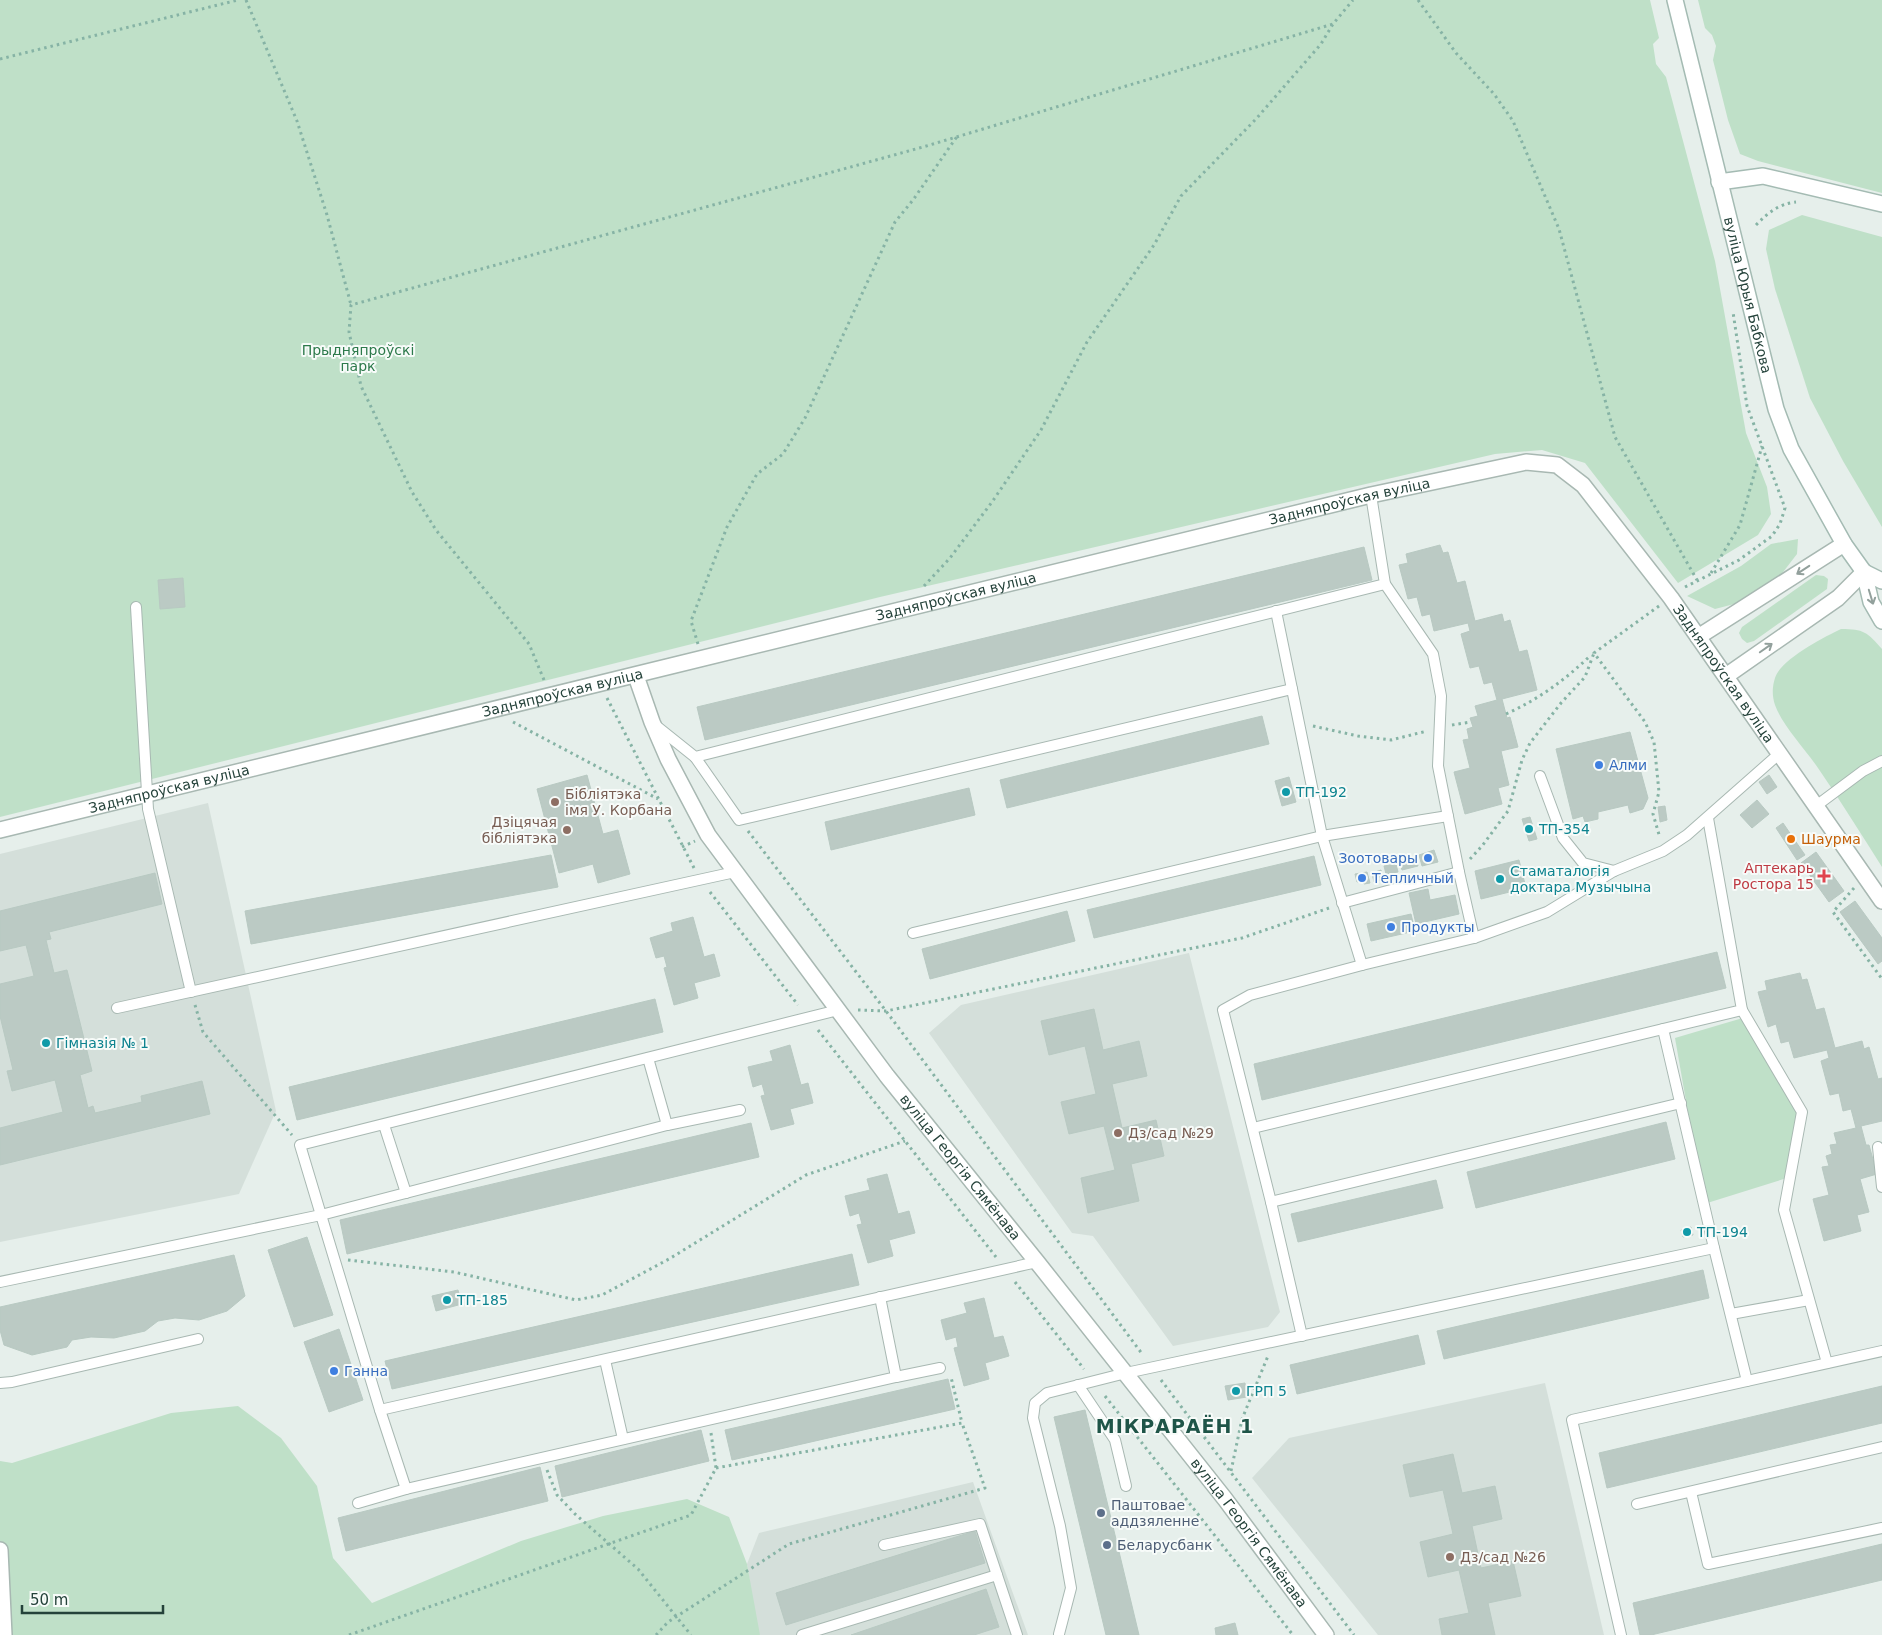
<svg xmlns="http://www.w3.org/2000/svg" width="1882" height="1635" font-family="'DejaVu Sans',sans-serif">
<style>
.built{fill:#d4dfda}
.green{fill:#bfe0c8}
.building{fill:#bbcac4;stroke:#b8c9c2}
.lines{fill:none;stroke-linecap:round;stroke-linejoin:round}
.service-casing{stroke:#a8b8b2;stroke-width:12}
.minor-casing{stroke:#a8b8b2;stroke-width:18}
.secondary-casing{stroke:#a4bbb3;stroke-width:18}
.path{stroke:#86b3a5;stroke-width:3;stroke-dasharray:2.5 4;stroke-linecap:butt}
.service{stroke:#fff;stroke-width:10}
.minor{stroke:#fff;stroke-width:15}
.secondary{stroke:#fff;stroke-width:15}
.oneway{stroke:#92a09c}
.shop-dot{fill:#3f7fe0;stroke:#f7fbf9;stroke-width:2}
.culture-dot{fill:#0f9aa8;stroke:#f7fbf9;stroke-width:2}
.education-dot{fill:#8d6e63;stroke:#f7fbf9;stroke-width:2}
.food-dot{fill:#e8710a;stroke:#f7fbf9;stroke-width:2}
.health-dot{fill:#e0444e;stroke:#f7fbf9;stroke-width:2}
.service-dot{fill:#5c6f8a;stroke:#f7fbf9;stroke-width:2}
.labels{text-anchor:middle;stroke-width:4;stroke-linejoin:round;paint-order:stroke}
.street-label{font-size:14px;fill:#24423a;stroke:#f7fbf9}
.park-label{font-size:14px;fill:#2d7a4b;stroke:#f7fbf9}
.shop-label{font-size:14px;fill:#366cbe;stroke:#f7fbf9;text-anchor:start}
.culture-label{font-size:14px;fill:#0d838f;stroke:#f7fbf9;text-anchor:start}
.education-label{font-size:14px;fill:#785e54;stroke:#f7fbf9;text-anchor:start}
.food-label{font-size:14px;fill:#c56008;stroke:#f7fbf9;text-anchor:start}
.health-label{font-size:14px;fill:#be3a42;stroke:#f7fbf9;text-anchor:end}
.service-label{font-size:14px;fill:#4e5e75;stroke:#f7fbf9;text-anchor:start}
.district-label{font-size:19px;font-weight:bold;letter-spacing:1px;fill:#1f5548;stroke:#f7fbf9}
</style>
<rect width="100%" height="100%" fill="#e6efeb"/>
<g class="built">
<polygon points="208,803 276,1111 239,1194 0,1242 0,854"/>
<polygon points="1189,953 1280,1312 1268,1327 1173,1346 1093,1236 1072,1233 929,1033 961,1005"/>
<polygon points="1545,1383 1604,1635 1378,1635 1252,1478 1289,1438"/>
<polygon points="973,1482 1028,1635 760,1635 757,1629 747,1564 759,1533"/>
</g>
<g class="green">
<polygon points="0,0 1650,0 1659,38 1653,44 1656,64 1666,77 1715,261 1746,433 1767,487 1771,514 1758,535 1678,583 1585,463 1542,450 1495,454 880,597 0,817"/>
<polygon points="1698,0 1882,0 1882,193 1758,161 1740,154 1728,120 1713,60 1716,46 1712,35 1705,28"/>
<polygon points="1802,215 1882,237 1882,527 1843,461 1810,398 1775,289 1766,249 1769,230"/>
<polygon points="1798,539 1797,554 1780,576 1738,603 1715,609 1687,596 1741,566 1771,544"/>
<polygon points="1816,575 1824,576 1828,579 1827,589 1754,641 1747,643 1742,639 1739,633 1742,627"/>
<path d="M1841,629C1864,629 1867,632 1882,649V867C1861,834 1840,800 1818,768C1805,749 1782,725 1775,705C1772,696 1772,687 1775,678C1780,660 1824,637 1841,629Z"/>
<polygon points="1746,1017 1802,1112 1790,1177 1704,1204 1675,1038"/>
<polygon points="238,1406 281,1438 317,1486 333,1558 372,1603 521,1541 603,1516 687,1499 729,1517 747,1564 760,1635 0,1635 0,1461 12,1463 171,1413"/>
</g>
<g class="building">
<polygon points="1440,545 1443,553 1448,552 1457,583 1465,581 1475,621 1502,614 1504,622 1510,620 1519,652 1527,650 1537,690 1502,699 1507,718 1510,717 1518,747 1501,751 1509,785 1498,788 1502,804 1465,814 1454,772 1470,768 1463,740 1469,739 1467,729 1473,727 1470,718 1478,716 1475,706 1497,700 1492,682 1484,684 1479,666 1470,668 1461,634 1470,631 1468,623 1434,631 1430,614 1422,616 1417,597 1408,599 1399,565 1408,563 1406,554"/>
<polygon points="1364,547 1372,580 705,740 697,707"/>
<polygon points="183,578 185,607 160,609 158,580"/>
<polygon points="1262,716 1269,744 1007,808 1000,780"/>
<polygon points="1630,732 1648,798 1643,809 1630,813 1628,805 1598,812 1598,819 1585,822 1583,816 1573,819 1556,749"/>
<polygon points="587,775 603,834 618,830 630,874 598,883 593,864 559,873 537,789"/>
<polygon points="1769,775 1777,787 1767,794 1759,782"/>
<polygon points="1289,777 1296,802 1282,806 1275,781"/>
<polygon points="969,788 975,815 831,850 825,822"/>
<polygon points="1757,800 1769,814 1752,828 1740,815"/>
<polygon points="1665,806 1667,820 1660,822 1658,807"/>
<polygon points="1530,817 1537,839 1529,841 1522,819"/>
<polygon points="1783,823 1805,855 1797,860 1776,828"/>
<polygon points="1434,850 1438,862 1422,866 1419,855"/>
<polygon points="1816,852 1844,891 1829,902 1801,863"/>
<polygon points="551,855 558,887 251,944 245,911"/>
<polygon points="1314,856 1321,885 1094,938 1087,910"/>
<polygon points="1416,856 1418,866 1402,870 1399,861"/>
<polygon points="1519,860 1526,888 1481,899 1475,871"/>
<polygon points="1396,864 1398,872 1386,874 1384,866"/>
<polygon points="1381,870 1383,879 1374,882 1372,873"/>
<polygon points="1367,872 1370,883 1364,884 1363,881 1357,882 1355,874"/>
<polygon points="155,873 162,904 49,932 51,939 46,940 54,973 67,970 92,1071 80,1075 88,1108 93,1106 95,1113 142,1102 141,1096 202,1081 210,1114 0,1165 0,1128 63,1112 55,1080 12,1091 7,1071 13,1070 0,1016 0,984 34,976 26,945 0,951 0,911"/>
<polygon points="1428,889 1430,900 1455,895 1459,914 1416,924 1409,893"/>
<polygon points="1855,901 1882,938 1882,961 1878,964 1840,912"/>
<polygon points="1067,911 1075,941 930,979 922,949"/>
<polygon points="1411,914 1415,931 1371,941 1367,924"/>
<polygon points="693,917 704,957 714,954 720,976 694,983 698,998 674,1005 664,968 667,967 664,956 656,958 650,938 673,931 671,923"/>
<polygon points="1717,952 1726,988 1262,1100 1254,1064"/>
<polygon points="1800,973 1802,980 1807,979 1816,1010 1824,1008 1835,1048 1862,1041 1864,1049 1869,1047 1878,1079 1882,1078 1882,1121 1861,1126 1866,1145 1869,1145 1877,1174 1860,1179 1869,1212 1857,1215 1861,1231 1824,1241 1813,1199 1829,1195 1822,1167 1829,1166 1826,1156 1832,1154 1830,1145 1837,1144 1834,1133 1856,1128 1851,1109 1843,1111 1839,1093 1830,1095 1821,1061 1829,1058 1827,1050 1794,1058 1789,1041 1781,1043 1776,1024 1768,1027 1758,992 1767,990 1765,981"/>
<polygon points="655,999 663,1032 297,1120 289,1087"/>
<polygon points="1094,1009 1103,1050 1139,1041 1147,1076 1112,1084 1122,1128 1156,1120 1164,1156 1131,1164 1139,1201 1088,1213 1081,1178 1115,1170 1104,1126 1069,1134 1061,1102 1096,1094 1085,1046 1049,1055 1041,1021"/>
<polygon points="790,1045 801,1085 808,1083 813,1103 790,1109 794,1124 771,1130 761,1096 765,1095 762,1084 753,1087 748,1067 773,1061 770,1051"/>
<polygon points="1666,1122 1675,1159 1476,1208 1467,1172"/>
<polygon points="751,1123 759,1157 347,1254 340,1220"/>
<polygon points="887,1174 898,1214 909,1211 915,1233 889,1240 893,1256 868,1263 857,1225 862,1224 859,1213 850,1216 845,1196 870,1190 867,1179"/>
<polygon points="1436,1180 1443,1208 1298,1242 1291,1214"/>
<polygon points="1691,1227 1693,1235 1683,1237 1681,1230"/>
<polygon points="307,1237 333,1315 294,1327 268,1250"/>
<polygon points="852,1254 859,1285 392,1389 385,1361"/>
<polygon points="234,1255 245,1296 227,1311 199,1320 175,1318 158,1321 145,1331 114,1338 91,1337 72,1340 67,1347 32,1355 4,1345 0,1330 0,1307"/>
<polygon points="1703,1270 1709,1298 1444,1359 1437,1331"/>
<polygon points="458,1290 462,1304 436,1311 432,1296"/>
<polygon points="984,1298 994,1338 1003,1336 1009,1356 985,1363 989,1379 964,1386 954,1348 958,1347 956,1337 946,1340 941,1320 967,1313 964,1303"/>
<polygon points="339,1329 363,1400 329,1412 304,1342"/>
<polygon points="1418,1335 1425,1364 1297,1394 1290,1365"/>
<polygon points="948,1379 955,1409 732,1460 725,1430"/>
<polygon points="1245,1383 1247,1397 1228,1400 1225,1386"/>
<polygon points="1882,1386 1882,1423 1607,1488 1599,1453"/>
<polygon points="1085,1410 1139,1635 1106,1635 1054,1417"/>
<polygon points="701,1430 709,1461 562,1497 555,1466"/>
<polygon points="1453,1454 1462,1493 1495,1486 1502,1519 1472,1526 1481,1568 1513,1561 1521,1596 1488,1603 1495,1635 1442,1635 1439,1619 1469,1613 1459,1570 1428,1577 1420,1542 1453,1534 1443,1490 1410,1497 1403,1465"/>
<polygon points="540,1467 548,1501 346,1551 338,1518"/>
<polygon points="975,1531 985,1563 786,1625 776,1593"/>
<polygon points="1882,1544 1882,1580 1651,1635 1640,1635 1633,1603"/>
<polygon points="986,1589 999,1627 974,1635 851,1635"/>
<polygon points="1235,1623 1238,1635 1216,1635 1215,1628"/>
</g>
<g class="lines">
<g class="service-casing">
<g id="service">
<polyline points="1385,584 1433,654 1441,696 1438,766 1459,872"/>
<polyline points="136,607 148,809 191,992"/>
<polyline points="1276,611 1292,689"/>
<polyline points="655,725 695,757 1385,584 1371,495"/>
<polyline points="695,757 739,820 1292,689 1322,836 1362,965"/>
<polyline points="1540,776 1563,838 1583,863 1614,871"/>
<polyline points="1816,806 1863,771 1882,761"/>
<polyline points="1708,818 1742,1010 1663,1029 1714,1248"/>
<polyline points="1342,903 1459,872 1474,938"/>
<polyline points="913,933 1322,836 1448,816"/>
<polyline points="117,1008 735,872"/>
<polyline points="1742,1010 1802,1112 1784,1210 1827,1363"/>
<polyline points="648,1058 667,1125"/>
<polyline points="740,1110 667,1125 321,1215 300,1145 838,1010"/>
<polyline points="384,1125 406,1193"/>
<polyline points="1253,1128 1663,1029"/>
<polyline points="1878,1147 1882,1187"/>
<polyline points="1271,1202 1681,1103"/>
<polyline points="0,1282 321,1215 380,1410 406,1489 896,1377 880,1297"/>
<polyline points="1731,1314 1809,1300"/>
<polyline points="1302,1336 1271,1202 1223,1010 1250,995 1362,965 1474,938 1547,912 1614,871 1663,851 1687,835 1780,753"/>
<polyline points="605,1360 623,1439"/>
<polyline points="896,1377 940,1368"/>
<polyline points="0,1383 12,1382 198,1339"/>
<polyline points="1078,1385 1115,1440 1126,1486"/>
<polyline points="380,1410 1037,1262"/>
<polyline points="1691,1492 1708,1564 1882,1528"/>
<polyline points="358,1503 406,1489"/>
<polyline points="1637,1504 1882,1447"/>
<polyline points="884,1545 980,1524 1017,1635"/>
<polyline points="1059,1634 1071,1588 1060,1526 1033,1418 1035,1403 1047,1393 1126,1373 1714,1248 1747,1381"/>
<polyline points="802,1635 997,1575"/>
<polyline points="1621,1635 1572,1420 1882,1351"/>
</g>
</g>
<g class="minor-casing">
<g id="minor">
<polyline points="1698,637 1844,544"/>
<path id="s1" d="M636,676L652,722L668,759L708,835L887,1076L1037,1262L1225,1499L1326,1635"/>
<polyline points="1726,676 1838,598 1864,572"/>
<path id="s2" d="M0,830L1371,495L1526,462L1557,465L1583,485L1671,598L1882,901"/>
<polyline points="0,1550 4,1635"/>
</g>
</g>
<g class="secondary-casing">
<g id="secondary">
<path id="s3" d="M1675,0L1776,409L1791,449L1844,544L1864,572L1871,602L1882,621"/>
<polyline points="1719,182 1763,176 1882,204"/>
<polyline points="1864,572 1882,581"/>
</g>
</g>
<g class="path">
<polyline points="246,0 297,121 327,215 351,305"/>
<polyline points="1418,0 1456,53 1494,94 1513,121 1559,229 1615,437 1697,580"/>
<polyline points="0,59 238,0"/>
<path d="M1756,225C1768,213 1778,204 1796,202"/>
<polyline points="1711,573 1740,525 1762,446"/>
<polyline points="924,586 950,558 992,502 1041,430 1087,342 1154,245 1181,196 1256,119 1321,44 1333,24 1353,0"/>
<polyline points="1685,587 1739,560 1772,536 1780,524 1785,508 1747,406 1733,312"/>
<polyline points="1659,606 1594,653 1645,722 1654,742 1659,792 1653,814 1660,838"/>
<polyline points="698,644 691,621 727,527 757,474 783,454 805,418 895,222 913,200 958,135"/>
<polyline points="544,680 529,644 436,530 412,492 361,386 349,332 351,305 923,147 1333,24"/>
<polyline points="607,698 694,868"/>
<path d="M1506,714C1539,699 1565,680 1591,655"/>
<polyline points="513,722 658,799"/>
<polyline points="1452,725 1471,722"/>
<polyline points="1313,726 1358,736 1391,740 1427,731"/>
<polyline points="748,831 886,1011 1143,1355"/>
<polyline points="682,847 695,841"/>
<polyline points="1470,859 1482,846 1508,811 1522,760 1530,743 1561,703 1585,677 1594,653"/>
<polyline points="1854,888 1833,912 1882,979"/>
<polyline points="710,892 798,1005"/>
<polyline points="195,1005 203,1032 292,1135"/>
<polyline points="858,1010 886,1011 1242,938 1329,908"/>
<polyline points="818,1030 996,1257"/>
<polyline points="348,1260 454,1272 576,1300 602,1295 669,1259 806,1175 905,1141"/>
<polyline points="1015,1282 1084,1369"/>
<polyline points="1161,1380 1354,1635"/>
<polyline points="1105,1396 1293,1635"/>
<polyline points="716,1468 962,1423 951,1377"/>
<polyline points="547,1470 557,1495 575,1514 638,1569 691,1635"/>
<polyline points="1231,1471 1242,1419 1268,1356"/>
<polyline points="349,1635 691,1515 716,1468 711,1433"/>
<polyline points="656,1635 668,1622 789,1544 985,1488 962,1423"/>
</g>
<use href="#service" class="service"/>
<use href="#minor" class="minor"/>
<use href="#secondary" class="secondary"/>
</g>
<defs><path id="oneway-shaft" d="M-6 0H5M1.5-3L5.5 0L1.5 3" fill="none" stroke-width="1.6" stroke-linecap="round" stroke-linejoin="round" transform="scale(1.25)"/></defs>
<g class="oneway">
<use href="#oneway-shaft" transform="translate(1803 570) rotate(147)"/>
<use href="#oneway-shaft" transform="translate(1871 597) rotate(73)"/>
<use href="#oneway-shaft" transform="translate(1766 648) rotate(-35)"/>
</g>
<g class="shop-dot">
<circle cx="1599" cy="765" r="5"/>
<circle cx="1428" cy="858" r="5"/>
<circle cx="1362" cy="878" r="5"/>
<circle cx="1391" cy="927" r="5"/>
<circle cx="334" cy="1371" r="5"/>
</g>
<g class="culture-dot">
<circle cx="1286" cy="792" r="5"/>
<circle cx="1529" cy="829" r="5"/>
<circle cx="1500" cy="879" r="5"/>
<circle cx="46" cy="1043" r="5"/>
<circle cx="1687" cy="1232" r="5"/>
<circle cx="447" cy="1300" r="5"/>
<circle cx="1236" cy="1391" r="5"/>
</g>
<g class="education-dot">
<circle cx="555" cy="802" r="5"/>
<circle cx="567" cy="830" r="5"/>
<circle cx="1118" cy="1133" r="5"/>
<circle cx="1450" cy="1557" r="5"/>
</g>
<circle class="food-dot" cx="1791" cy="839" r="5"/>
<path class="health-dot" d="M1821.5 868.5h5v5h5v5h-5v5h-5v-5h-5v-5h5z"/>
<g class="service-dot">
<circle cx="1101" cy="1513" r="5"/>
<circle cx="1107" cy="1545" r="5"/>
</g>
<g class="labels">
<g class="street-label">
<text dy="5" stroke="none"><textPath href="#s3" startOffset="304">вуліца Юрыя Бабкова</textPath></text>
<text dy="5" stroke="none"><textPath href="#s2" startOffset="1389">Задняпроўская вуліца</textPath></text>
<text dy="5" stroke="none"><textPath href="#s2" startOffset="984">Задняпроўская вуліца</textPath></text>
<text dy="5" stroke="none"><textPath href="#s2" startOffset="1869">Задняпроўская вуліца</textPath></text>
<text dy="5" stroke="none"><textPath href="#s2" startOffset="579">Задняпроўская вуліца</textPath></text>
<text dy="5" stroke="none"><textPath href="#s2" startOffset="174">Задняпроўская вуліца</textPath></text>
<text dy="5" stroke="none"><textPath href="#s1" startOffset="592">вуліца Георгія Сямёнава</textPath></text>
<text dy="5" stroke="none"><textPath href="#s1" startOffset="1058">вуліца Георгія Сямёнава</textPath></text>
</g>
<g class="park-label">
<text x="358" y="355">Прыдняпроўскі<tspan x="358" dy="16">парк</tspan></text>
</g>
<g class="shop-label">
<text x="1609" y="770">Алми</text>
<text x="1418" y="863" text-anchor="end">Зоотовары</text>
<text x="1372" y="883">Тепличный</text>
<text x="1401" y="932">Продукты</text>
<text x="344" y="1376">Ганна</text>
</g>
<g class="culture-label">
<text x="1296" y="797">ТП-192</text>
<text x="1539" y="834">ТП-354</text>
<text x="1510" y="876">Стаматалогія<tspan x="1510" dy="16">доктара Музычына</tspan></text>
<text x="56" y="1048">Гімназія № 1</text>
<text x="1697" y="1237">ТП-194</text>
<text x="457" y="1305">ТП-185</text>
<text x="1246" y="1396">ГРП 5</text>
</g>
<g class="education-label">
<text x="565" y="799">Бібліятэка<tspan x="565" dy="16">імя У. Корбана</tspan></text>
<text x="557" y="827" text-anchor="end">Дзіцячая<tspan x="557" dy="16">бібліятэка</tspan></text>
<text x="1128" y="1138">Дз/сад №29</text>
<text x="1460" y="1562">Дз/сад №26</text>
</g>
<g class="food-label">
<text x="1801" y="844">Шаурма</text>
</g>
<g class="health-label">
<text x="1814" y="873">Аптекарь<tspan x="1814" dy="16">Ростора 15</tspan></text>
</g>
<g class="service-label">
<text x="1111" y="1510">Паштовае<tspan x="1111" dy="16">аддзяленне</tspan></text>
<text x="1117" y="1550">Беларусбанк</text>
</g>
<g class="district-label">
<text x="1175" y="1433">МІКРАРАЁН 1</text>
</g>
</g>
<path d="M22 1605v8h141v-8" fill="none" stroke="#24423a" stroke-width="2.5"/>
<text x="30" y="1605" font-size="15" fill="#24423a" stroke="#f7fbf9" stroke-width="4" paint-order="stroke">50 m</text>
</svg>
